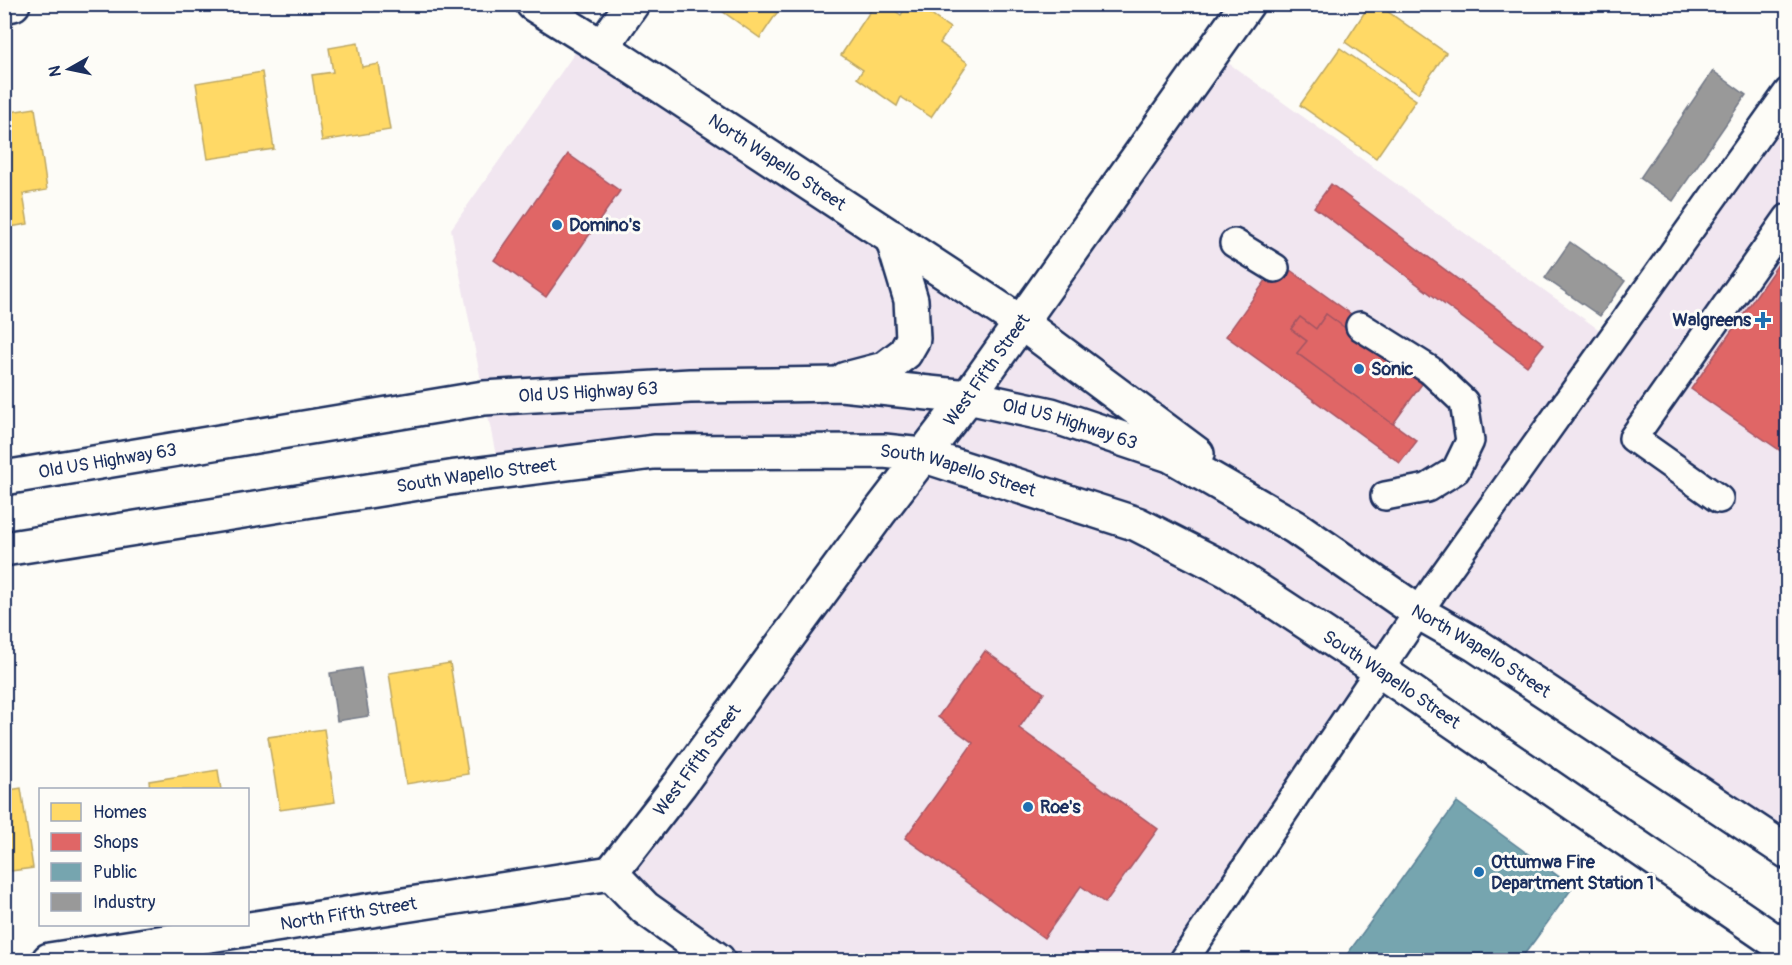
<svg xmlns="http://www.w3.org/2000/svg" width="1792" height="965" font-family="Pangolin,sans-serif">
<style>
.built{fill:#f1e6f0}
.homes{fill:#ffd966;stroke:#bba664;stroke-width:1.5}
.shops{fill:#e06666;stroke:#a55664;stroke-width:1.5}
.public{fill:#76a5af;stroke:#5b8297;stroke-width:1.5}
.industry{fill:#999;stroke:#737987;stroke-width:1.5}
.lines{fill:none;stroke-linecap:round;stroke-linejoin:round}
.lane-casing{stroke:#1b2f5e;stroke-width:32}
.street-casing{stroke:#1b2f5e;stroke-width:38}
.highway-casing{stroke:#1b2f5e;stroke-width:38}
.lane{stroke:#fdfcf7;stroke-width:27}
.street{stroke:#fdfcf7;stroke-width:33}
.highway{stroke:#fdfcf7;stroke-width:33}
.poi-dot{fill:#1f6fb2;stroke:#fdfcf7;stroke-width:2}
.labels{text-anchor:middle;stroke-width:6;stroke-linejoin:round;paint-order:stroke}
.street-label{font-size:18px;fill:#1b2f5e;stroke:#fdfcf7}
.poi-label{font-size:18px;font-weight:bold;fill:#1b2f5e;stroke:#fdfcf7;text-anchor:start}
</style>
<rect width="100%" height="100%" fill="#fdfcf7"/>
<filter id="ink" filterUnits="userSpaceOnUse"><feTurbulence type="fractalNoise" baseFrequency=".0167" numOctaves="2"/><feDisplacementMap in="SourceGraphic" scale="12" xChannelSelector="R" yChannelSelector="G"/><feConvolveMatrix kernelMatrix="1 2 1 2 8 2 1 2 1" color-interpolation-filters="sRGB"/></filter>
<g filter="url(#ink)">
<polygon class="built" points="586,37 1020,322 1213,52 1612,339 1787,92 1787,852 1418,612 1184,960 718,960 611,873 922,455 499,471 451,229"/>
<g class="homes">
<polygon points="712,4 783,4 760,38"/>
<polygon points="875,4 885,4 901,15 908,4 915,4 950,28 940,43 968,63 931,117 901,97 897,106 857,78 863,70 841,55"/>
<polygon points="1370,4 1377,4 1446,53 1418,93 1345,42"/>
<polygon points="358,43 362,67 379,64 390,130 322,141 312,75 333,72 329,48"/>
<polygon points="1340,48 1416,100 1376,158 1300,105"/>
<polygon points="262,72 274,149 208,159 196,83"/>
<polygon points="35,108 47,190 23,194 28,224 4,228 4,113"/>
<polygon points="450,663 468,774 406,784 389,673"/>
<polygon points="324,729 335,802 280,810 268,737"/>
<polygon points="218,770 221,790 150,790 149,781"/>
<polygon points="21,788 33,868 4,872 4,791"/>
</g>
<g class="shops">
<polygon points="568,154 620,191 546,297 494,260"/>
<polygon points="1331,184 1544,344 1527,366 1314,207"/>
<polygon points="1788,250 1788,456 1691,389"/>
<polygon points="1279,262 1362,322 1353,334 1326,314 1316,329 1300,317 1291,329 1307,341 1297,353 1417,441 1400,463 1226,336"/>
<polygon points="1326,314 1422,384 1393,424 1297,353 1307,341 1291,329 1300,317 1316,329"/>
<polygon points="985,651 1044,693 1019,728 1158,829 1105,903 1081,886 1044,938 905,838 973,743 938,717"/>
</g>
<polygon class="public" points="1457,802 1573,887 1535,940 1520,960 1343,960"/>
<g class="industry">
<polygon points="1713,71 1746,95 1673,201 1640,178"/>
<polygon points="1570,242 1625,281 1600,316 1545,278"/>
<polygon points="361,668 369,716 337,721 330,673"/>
</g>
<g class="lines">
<g class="lane-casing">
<g id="lane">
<polyline points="1234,243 1275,268"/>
<polyline points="1360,326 1430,370 1464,402 1470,441 1456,470 1427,488 1385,496"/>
<polyline points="1719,499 1633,438 1788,218"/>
<polyline points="1184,960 1438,583 1788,92"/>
</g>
</g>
<g class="street-casing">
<g id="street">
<path id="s1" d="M533,4L602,47L1020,322"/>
<polyline points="4,6 13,4"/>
<polyline points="602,47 632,4"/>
<path id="s2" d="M611,873L680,784L879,513L968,397L1247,4"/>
<polyline points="611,873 645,908 718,960"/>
<path id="s3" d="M49,960L611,873"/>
</g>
</g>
<g class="highway-casing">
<g id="highway">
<polyline points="1020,322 1197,454"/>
<polyline points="846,379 884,369 905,353 913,339 911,300 892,237"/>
<path id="s4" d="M4,478L484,398L690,386L841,384L968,397L1051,415L1170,455L1295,527L1418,612L1476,645L1788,852"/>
<path id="s5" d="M4,549L456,477L654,452L884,451L922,455L1137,524L1227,570L1379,670L1788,950"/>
</g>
</g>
<use href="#lane" class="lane"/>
<use href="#street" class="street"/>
<use href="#highway" class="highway"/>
</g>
</g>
<g class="poi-dot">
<circle cx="557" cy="225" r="6"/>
<path d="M1760 311h6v6h6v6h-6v6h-6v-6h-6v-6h6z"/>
<circle cx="1359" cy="369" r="6"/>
<circle cx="1028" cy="807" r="6"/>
<circle cx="1479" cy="872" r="6"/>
</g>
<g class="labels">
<g class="street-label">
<text dy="6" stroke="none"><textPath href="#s1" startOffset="291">North Wapello Street</textPath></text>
<text dy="6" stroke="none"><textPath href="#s2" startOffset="628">West Fifth Street</textPath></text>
<text dy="6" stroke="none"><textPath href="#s4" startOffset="591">Old US Highway 63</textPath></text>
<text dy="6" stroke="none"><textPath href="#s4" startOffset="1077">Old US Highway 63</textPath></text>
<text dy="6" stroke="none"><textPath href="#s4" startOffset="105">Old US Highway 63</textPath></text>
<text dy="6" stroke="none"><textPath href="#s5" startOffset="964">South Wapello Street</textPath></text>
<text dy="6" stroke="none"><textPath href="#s5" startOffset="478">South Wapello Street</textPath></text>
<text dy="6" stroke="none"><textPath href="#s4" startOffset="1550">North Wapello Street</textPath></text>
<text dy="6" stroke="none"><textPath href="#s5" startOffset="1450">South Wapello Street</textPath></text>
<text dy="6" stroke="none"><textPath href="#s2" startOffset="142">West Fifth Street</textPath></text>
<text dy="6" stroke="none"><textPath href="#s3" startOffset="303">North Fifth Street</textPath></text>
</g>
<g class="poi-label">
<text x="569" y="231">Domino's</text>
<text x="1751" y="326" text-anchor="end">Walgreens</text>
<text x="1371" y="375">Sonic</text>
<text x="1040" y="813">Roe's</text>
<text x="1491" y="868">Ottumwa Fire<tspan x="1491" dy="21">Department Station 1</tspan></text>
</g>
</g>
<rect width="1792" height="965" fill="none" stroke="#fdfcf7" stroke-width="24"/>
<rect x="12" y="12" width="1768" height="941" fill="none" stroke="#1b2f5e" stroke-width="2" filter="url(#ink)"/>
<rect x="39" y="788" width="210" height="138" fill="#fdfcf7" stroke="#a3aaba" stroke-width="1.5"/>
<rect x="51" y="803" width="30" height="18" fill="#ffd966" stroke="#a3aaba" stroke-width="1.5"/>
<text x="93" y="818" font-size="18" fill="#1b2f5e">Homes</text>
<rect x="51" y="833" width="30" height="18" fill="#e06666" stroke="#a3aaba" stroke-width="1.5"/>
<text x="93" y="848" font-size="18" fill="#1b2f5e">Shops</text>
<rect x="51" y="863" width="30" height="18" fill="#76a5af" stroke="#a3aaba" stroke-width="1.5"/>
<text x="93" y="878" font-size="18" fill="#1b2f5e">Public</text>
<rect x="51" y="893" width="30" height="18" fill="#999999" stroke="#a3aaba" stroke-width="1.5"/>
<text x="93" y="908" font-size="18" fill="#1b2f5e">Industry</text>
<g transform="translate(69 69) rotate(261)" stroke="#fdfcf7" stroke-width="4.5" paint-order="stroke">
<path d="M0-4.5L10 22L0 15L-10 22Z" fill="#1b2f5e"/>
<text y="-9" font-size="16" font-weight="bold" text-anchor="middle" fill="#1b2f5e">N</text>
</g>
</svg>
